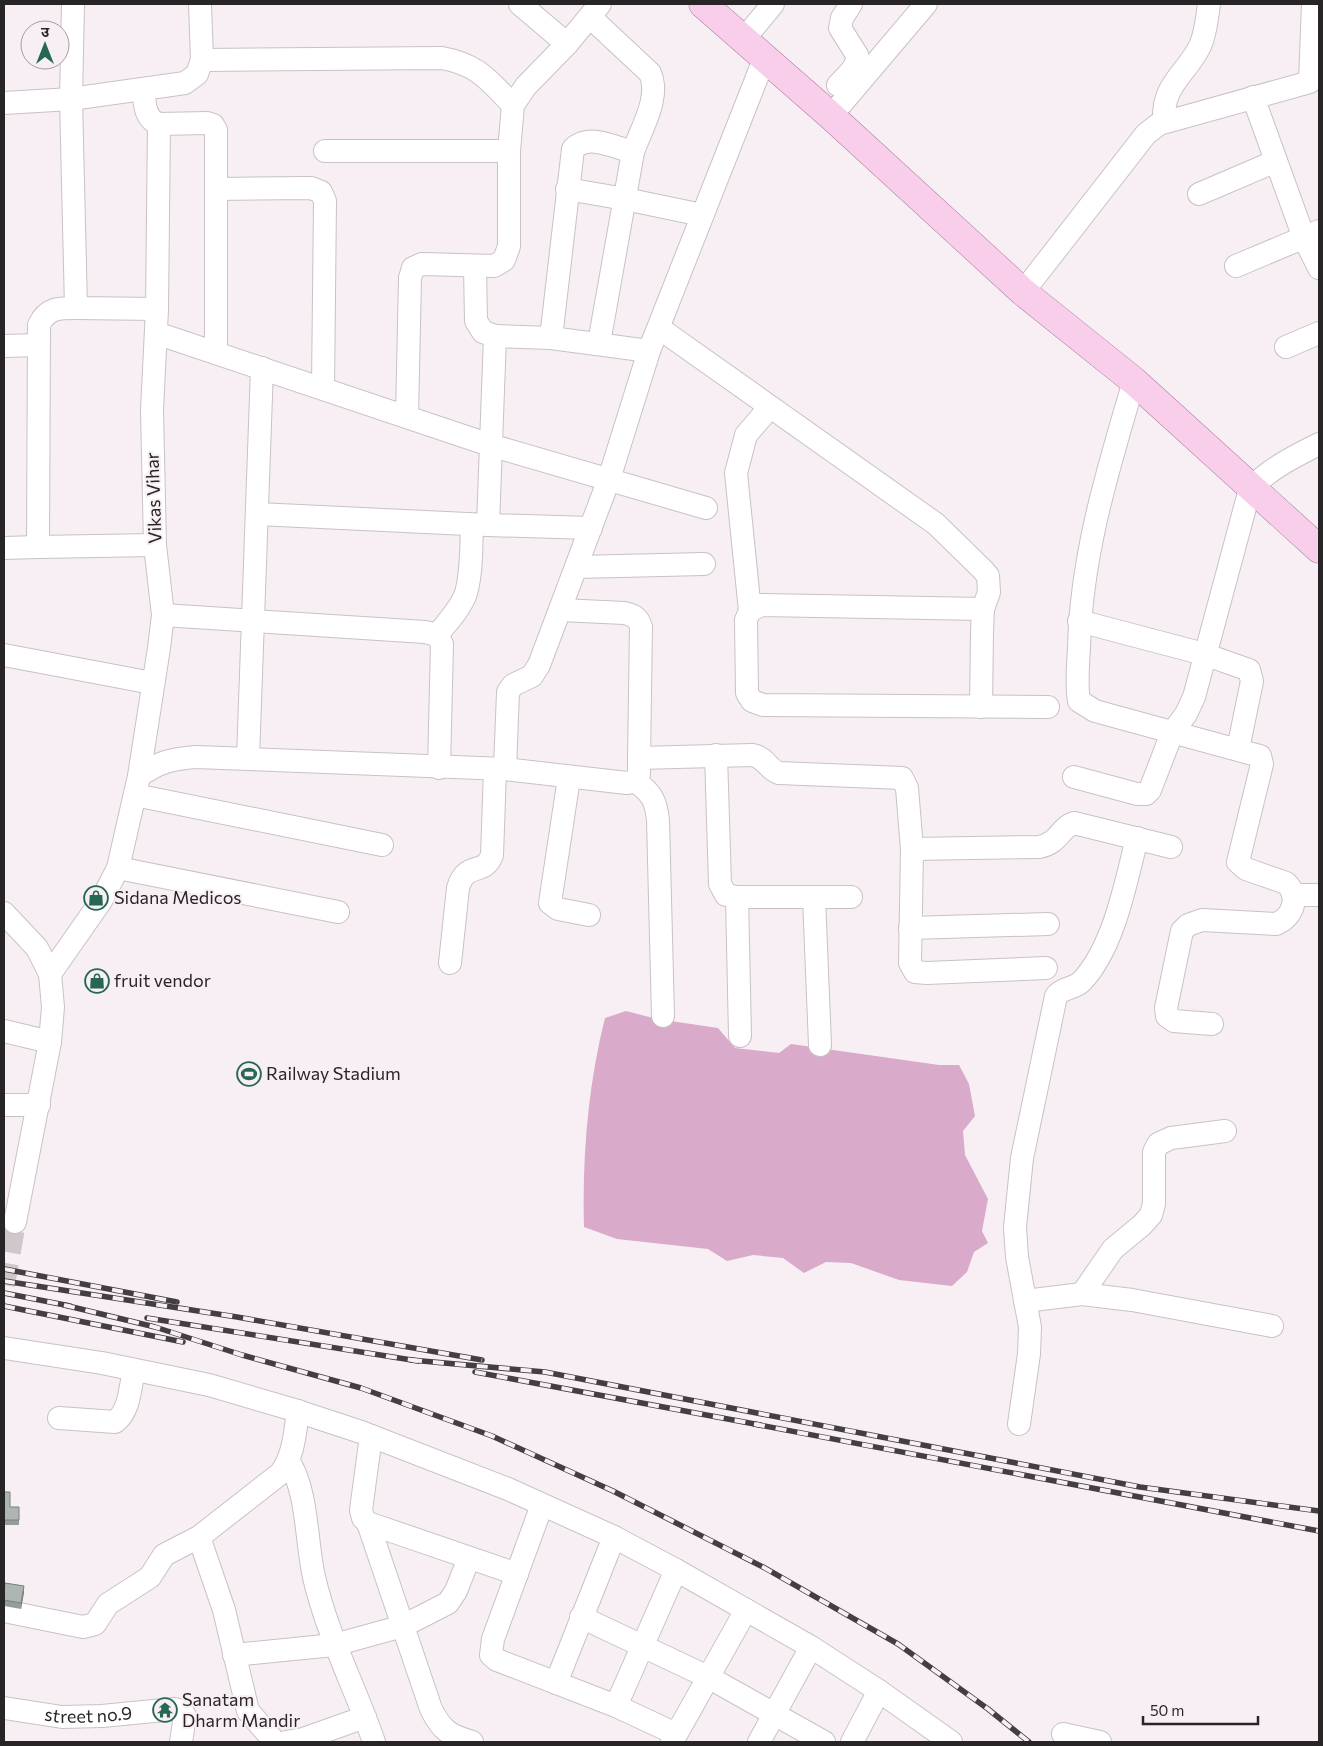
<svg xmlns="http://www.w3.org/2000/svg" width="1323" height="1746" font-family="Commissioner,'Noto Sans Devanagari',sans-serif">
<style>
.water{fill:#d9aac9}
.lines{fill:none;stroke-linecap:round;stroke-linejoin:round}
.minor-tunnel{stroke:#cec7cb;stroke-width:22;stroke-dasharray:22 11;stroke-linecap:butt}
.minor-casing{stroke:#c9c1c6;stroke-width:24}
.major-casing{stroke:#ad7e9e;stroke-width:29}
.minor{stroke:#fff;stroke-width:22}
.major{stroke:#f8ceeb;stroke-width:28}
.rail-casing{stroke:#423e41;stroke-width:5.5}
.rail{stroke:#f7eff4;stroke-width:4;stroke-dasharray:11;stroke-linecap:butt}
.wall{fill:#959d9a}
.shaded-wall{fill:#797f7d}
.building{fill:#adb6b3;stroke:#797f7d}
.labels{text-anchor:middle;stroke-width:4;stroke-linejoin:round;paint-order:stroke}
.street-label{font-size:18px;fill:#282527;stroke:#f7eff4}
.poi-label{font-size:18px;fill:#282527;stroke:#f7eff4;text-anchor:start}
</style>
<rect width="100%" height="100%" fill="#f7eff4"/>
<path class="water" d="M626,1011L657,1019L718,1028L735,1048L779,1053L791,1044L939,1065H959L969,1084L975,1116L963,1131L965,1155L988,1199L982,1231L988,1243L974,1252L967,1272L952,1286L899,1280L851,1263L826,1262L804,1273L783,1258L753,1255L727,1261L708,1249L617,1239L584,1227C582,1158 588,1085 605,1018Z"/>
<g class="lines">
<polyline class="minor-tunnel" points="4,1285 15,1222"/>
<g class="minor-casing">
<g id="minor">
<polyline points="73,4 71,99 76,308 157,309"/>
<polyline points="200,4 202,60"/>
<polyline points="520,4 567,44"/>
<path d="M590,17L650,73C661,97 641,129 633,152"/>
<polyline points="744,39 773,4"/>
<path d="M838,85C846,76 858,68 857,55L840,28L842,18L851,4"/>
<path d="M143,89C145,103 144,119 159,124L207,123L213,125L216,130V353"/>
<polyline points="1253,97 1304,238 1319,268"/>
<path d="M4,103L71,99L185,83L197,74L202,60L442,58C479,65 488,80 513,105"/>
<polyline points="831,116 926,4"/>
<path d="M1164,122C1162,84 1185,76 1200,46C1206,33 1207,18 1209,4"/>
<polyline points="325,151 509,151"/>
<polyline points="216,189 311,188 321,192 325,201 323,388"/>
<polyline points="567,189 625,199 702,215"/>
<polyline points="1199,194 1276,161"/>
<polyline points="1236,266 1319,231"/>
<polyline points="475,267 476,321 483,332 495,336"/>
<polyline points="1023,292 1146,134 1159,124 1310,82 1313,4"/>
<path d="M76,308C58,308 47,308 39,325L38,547L155,545"/>
<polyline points="659,328 936,524 983,570 988,576 989,592 983,609 982,632 981,707"/>
<polyline points="156,333 490,445 706,508"/>
<path d="M599,343L633,152C613,147 589,133 573,149L551,338L649,351"/>
<polyline points="4,346 38,345"/>
<polyline points="1286,347 1319,333"/>
<path d="M1134,381C1108,469 1081,556 1079,648C1078,666 1076,684 1079,701L1095,711L1260,756L1262,764L1238,862L1246,869L1286,883C1301,897 1292,918 1276,924L1202,920L1188,925L1182,931L1166,1008L1167,1016L1174,1021L1212,1024"/>
<polyline points="407,416 410,278 413,268 422,264 494,266 504,260 509,246 509,151 513,105 526,86 567,44 600,4"/>
<polyline points="258,514 488,525 495,336 551,338"/>
<polyline points="488,525 591,528"/>
<polyline points="4,548 38,547"/>
<polyline points="577,567 704,564"/>
<polyline points="983,609 761,605 750,611 746,620 747,693 752,701 763,705 1048,707"/>
<path d="M561,610L624,613C633,615 638,617 641,627L639,758"/>
<polyline points="750,611 736,473 746,435 770,407"/>
<polyline points="163,615 425,632 437,635 442,644 439,768"/>
<polyline points="1079,621 1204,654 1249,670 1252,681 1238,749"/>
<path d="M437,635C447,623 461,608 466,593C472,572 471,547 472,526"/>
<polyline points="4,655 152,683"/>
<polyline points="716,755 720,884 726,895 737,897 851,897"/>
<polyline points="248,758 262,368"/>
<polyline points="505,769 508,692 513,685 532,676 539,665 609,479 649,351 765,57"/>
<path d="M139,776C159,762 171,759 196,757L505,769L627,783L635,781L639,774V758L752,755C766,757 767,769 779,773L902,778L907,788L912,849L1039,847C1060,843 1059,828 1074,823L1171,847"/>
<path d="M1074,777L1137,794H1146L1150,790L1172,733L1186,714L1194,697L1250,489C1271,468 1293,457 1319,444"/>
<polyline points="569,778 550,903 558,909 589,915"/>
<path d="M635,781C652,793 656,801 658,820L663,1016"/>
<polyline points="135,795 382,845"/>
<polyline points="912,849 910,963 915,972 927,973 1046,968"/>
<polyline points="118,868 338,912"/>
<polyline points="1293,895 1319,895"/>
<polyline points="737,897 740,1036"/>
<polyline points="814,897 820,1045"/>
<polyline points="4,913 37,948 50,974 53,1007 50,1042 15,1222"/>
<polyline points="910,928 1048,924"/>
<path d="M450,963L458,888C466,860 484,877 492,855L495,770"/>
<polyline points="50,974 101,901 118,868 139,776 159,648 163,615 155,545 152,410 157,309 159,124"/>
<polyline points="4,1031 50,1042"/>
<polyline points="4,1105 39,1105"/>
<polyline points="1082,1294 1113,1249 1142,1225 1151,1215 1154,1204 1154,1152 1158,1144 1171,1138 1225,1131"/>
<polyline points="1025,1301 1082,1294 1132,1300 1272,1326"/>
<polyline points="4,1348 102,1363 209,1385 291,1409 361,1432 508,1489 614,1537 676,1570 811,1647 879,1691 951,1742"/>
<path d="M59,1418L115,1422C130,1411 130,1387 134,1370"/>
<path d="M1019,1424L1029,1354L1030,1327L1017,1257L1015,1227L1022,1158L1056,996C1063,987 1075,989 1082,981C1114,947 1126,882 1137,838"/>
<polyline points="371,1436 361,1510 363,1518 368,1523 517,1574"/>
<path d="M289,1462C308,1492 306,1542 314,1577C327,1634 355,1687 374,1742"/>
<polyline points="542,1505 493,1639 491,1655 497,1660 616,1706 676,1734"/>
<path d="M368,1523L431,1709C442,1731 449,1735 472,1742"/>
<polyline points="199,1537 224,1610 248,1711 275,1742"/>
<path d="M4,1611L83,1627L95,1624L108,1604L150,1577L164,1555L199,1537L281,1473C294,1454 295,1433 298,1411"/>
<polyline points="581,1617 708,1677 824,1742"/>
<polyline points="234,1655 334,1645 403,1626 448,1603 456,1591 469,1558"/>
<polyline points="556,1683 614,1537"/>
<polyline points="616,1706 676,1570"/>
<path id="s1" d="M4,1708L62,1717L102,1716L174,1709L182,1711L185,1716L181,1742"/>
<polyline points="1063,1734 1100,1742"/>
<polyline points="286,1742 303,1739 365,1717"/>
<polyline points="672,1742 746,1610"/>
<polyline points="759,1742 811,1647"/>
<polyline points="852,1742 879,1691"/>
</g>
</g>
<g class="major-casing">
<polyline id="major" points="703,4 831,116 1023,292 1134,381 1319,549"/>
</g>
<use href="#minor" class="minor"/>
<use href="#major" class="major"/>
<g class="rail-casing">
<g id="rail">
<polyline points="4,1269 177,1302"/>
<polyline points="4,1281 237,1317 482,1360"/>
<polyline points="4,1293 70,1306"/>
<polyline points="64,1305 155,1327 242,1355 361,1388 492,1436 613,1491 763,1567 898,1644 988,1709 1029,1742"/>
<polyline points="4,1306 183,1342"/>
<polyline points="147,1318 418,1361"/>
<polyline points="411,1360 545,1372 1140,1487 1319,1511"/>
<polyline points="475,1372 760,1425"/>
<polyline points="754,1424 1319,1531"/>
</g>
</g>
<use href="#rail" class="rail"/>
</g>
<g class="wall">
<polygon points="4,1492 10,1507 19,1507 19,1525 4,1525"/>
<polygon points="4,1592 24,1592 21,1609 4,1606"/>
</g>
<polygon class="shaded-wall" points="24,1586 24,1592 21,1609 21,1603"/>
<g class="building">
<polygon points="4,1492 10,1492 10,1507 19,1507 19,1520 4,1520"/>
<polygon points="5,1583 24,1586 21,1603 4,1600 4,1592"/>
</g>
<defs>
<g id="shop-ring" transform="scale(1.25)"><circle r="9.5" fill="#f7eff4" stroke="#266654" stroke-width="1.5"/><path d="M-5-2.5h2.3a2.7 3.5 0 0 1 5.4 0H5L5.5 6h-11ZM-1.5-2.5h3a1.5 2.3 0 0 0-3 0Z" fill="#266654"/></g>
<g id="stadium-ring" transform="scale(1.25)"><circle r="9.5" fill="#f7eff4" stroke="#266654" stroke-width="1.5"/><path d="M0-5a6.5 5 0 1 0 0 10a6.5 5 0 1 0 0-10ZM-3.5-1.8h7v3.6h-7Z" fill="#266654"/></g>
<g id="temple-ring" transform="scale(1.25)"><circle r="9.5" fill="#f7eff4" stroke="#266654" stroke-width="1.5"/><path d="M0-6L5-2H3V0L6.5 2.5H4V6H1.5V3h-3V6H-4V2.5H-6.5L-3 0V-2H-5Z" fill="#266654"/></g>
</defs>
<g fill-rule="evenodd">
<use href="#shop-ring" x="96" y="898"/>
<use href="#shop-ring" x="97" y="981"/>
<use href="#stadium-ring" x="249" y="1074"/>
<use href="#temple-ring" x="165" y="1710"/>
</g>
<g class="labels">
<g class="street-label">
<text transform="translate(154 498) rotate(-92)" y="6">Vikas Vihar</text>
<text dy="6" stroke="none"><textPath href="#s1" startOffset="85">street no.9</textPath></text>
</g>
<g class="poi-label">
<text x="114" y="904">Sidana Medicos</text>
<text x="114" y="987">fruit vendor</text>
<text x="266" y="1080">Railway Stadium</text>
<text x="182" y="1706">Sanatam<tspan x="182" dy="21">Dharm Mandir</tspan></text>
</g>
</g>
<rect width="1323" height="1746" fill="none" stroke="#282527" stroke-width="10"/>
<g transform="translate(45 45)"><circle r="24" fill="#f7eff4" stroke="#a49ea2"/>
<path d="M0-4L9 19L0 12L-9 19Z" fill="#266654"/>
<text y="-8" font-size="14" font-weight="bold" text-anchor="middle" fill="#282527">उ</text>
</g>
<path d="M1143 1716v8h115v-8" fill="none" stroke="#282527" stroke-width="2.5"/>
<text x="1150" y="1716" font-size="15" fill="#282527" stroke="#f7eff4" stroke-width="4" paint-order="stroke">50 m</text>
</svg>
